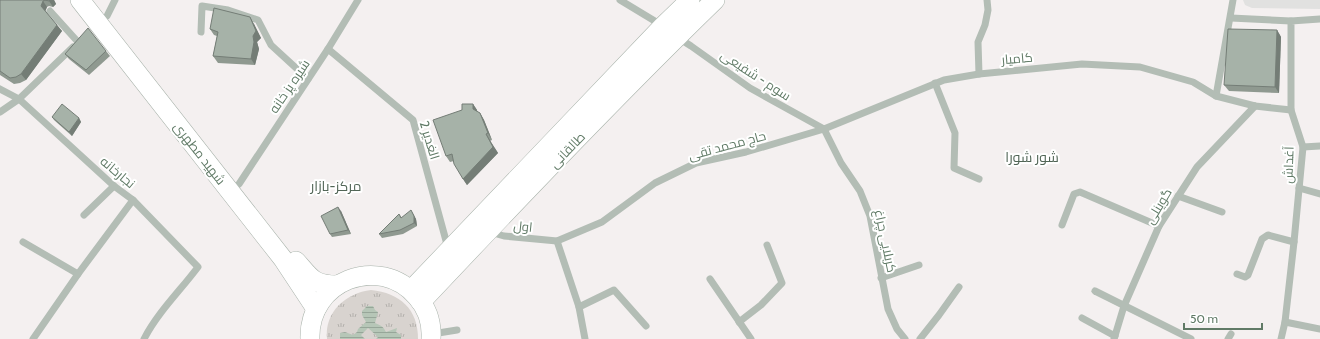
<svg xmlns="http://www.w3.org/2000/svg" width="1320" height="339" font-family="Cabin,Cairo,sans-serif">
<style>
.built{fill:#e1e1e0}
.grass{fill:url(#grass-tufts)}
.water{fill:url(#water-rules)}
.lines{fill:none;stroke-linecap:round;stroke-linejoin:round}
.major-casing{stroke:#a8b2aa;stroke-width:20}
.minor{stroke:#b3bdb5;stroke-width:7}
.major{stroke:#fff;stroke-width:19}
.wall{fill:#8f9990}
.shaded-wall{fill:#747d76}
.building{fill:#a6b2a8;stroke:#747d76}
.labels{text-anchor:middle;stroke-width:4;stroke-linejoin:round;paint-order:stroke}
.street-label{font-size:13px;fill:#607a66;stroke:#fff}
.neighbourhood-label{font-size:14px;fill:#516556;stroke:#fff}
</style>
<defs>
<pattern id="grass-tufts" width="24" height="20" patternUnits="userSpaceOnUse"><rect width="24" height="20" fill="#d8d3cf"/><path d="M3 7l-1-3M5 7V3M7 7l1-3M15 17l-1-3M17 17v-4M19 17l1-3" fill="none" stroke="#b3b0ac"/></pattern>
<pattern id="water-rules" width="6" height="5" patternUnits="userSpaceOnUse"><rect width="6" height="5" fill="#b6c6b7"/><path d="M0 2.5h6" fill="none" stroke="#97a699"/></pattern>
</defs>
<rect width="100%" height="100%" fill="#f4f0f0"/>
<polygon class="built" points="1243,0 1320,0 1320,9 1252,8 1245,5"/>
<path class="grass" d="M371,290C400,293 418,309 418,339H327C324,312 346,293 371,290Z"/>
<path class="water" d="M367,306H373L375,310L378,312L375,323C380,325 383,326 386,332L397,328L396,332L401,335V339H376L378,337L368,328L361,335L365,339H340V333L345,332L353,335L357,332L358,329L366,322L362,315V311Z"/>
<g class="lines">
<g class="major-casing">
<g id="major">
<polyline points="80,0 283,259 316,309"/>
<path d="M296,261C311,278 313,285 337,285"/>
<polyline points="411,290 663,26 690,0"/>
<path d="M421,302C517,200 614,98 715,0"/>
<path d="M310,339C308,281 379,253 417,297C427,308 432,323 431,339"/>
</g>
</g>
<g class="minor">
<polyline points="620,0 663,26"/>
<polyline points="50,11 78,42"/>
<polyline points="107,16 115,0"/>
<polyline points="1231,18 1291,21"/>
<polyline points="201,32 202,6 228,10 258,20 271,45 308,79"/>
<polyline points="677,37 691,46 750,88 824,129"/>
<polyline points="328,49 413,120 448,248"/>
<polyline points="979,74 978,42 985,25 988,10 987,0"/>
<polyline points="935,83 955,133 954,168 979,179"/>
<path d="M0,89L19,99L114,186L133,200L198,267C180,291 158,312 144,339"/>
<polyline points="1216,96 1233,0"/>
<polyline points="0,112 19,99 73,47"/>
<polyline points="824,129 841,163 860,191 870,216 888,309 897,329 905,339"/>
<polyline points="1303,147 1320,146"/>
<polyline points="239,184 328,49 358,0"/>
<polyline points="1299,188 1320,194"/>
<polyline points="1178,196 1222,212"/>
<polyline points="84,215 114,186"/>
<polyline points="1062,225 1074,194 1080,192 1159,226"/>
<polyline points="490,232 504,236 557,241 602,222 655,183 696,163 746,152 824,129 944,80 979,74 1082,64 1140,67 1193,82 1216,96 1255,106 1291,110"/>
<polyline points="557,241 579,307 585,339"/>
<polyline points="23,242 78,274"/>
<polyline points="1237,274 1245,277 1248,275 1262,239 1268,235 1294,242"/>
<polyline points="881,278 919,265"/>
<polyline points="710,279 751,339"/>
<polyline points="1095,291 1191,339"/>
<polyline points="579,307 614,290 646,326"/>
<polyline points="1082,318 1115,336"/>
<polyline points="739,322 761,305 782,283 767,245"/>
<polyline points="1285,322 1320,329"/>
<polyline points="432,334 457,330"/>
<polyline points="33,339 78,274 133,200"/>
<polyline points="920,339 939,315 959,287"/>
<polyline points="1114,339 1124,306 1159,226 1197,167 1255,106"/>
<polyline points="1228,339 1231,334"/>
<polyline points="1281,339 1285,322 1294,242 1303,147 1291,110 1291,21 1320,19"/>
</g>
<use href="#major" class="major"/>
</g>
<g class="wall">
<polygon points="0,0 54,0 56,4 53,7 49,6 47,7 45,11 62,31 26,80 20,83 14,84 0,75"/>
<polygon points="254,24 261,38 257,42 259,49 255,65 218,63 213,56 217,36 214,35 210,29"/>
<polygon points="1277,30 1281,37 1279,93 1229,91 1224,85"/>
<polygon points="106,51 110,56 89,75 69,59 65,54"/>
<polygon points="473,104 477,110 477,112 480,113 484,120 492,140 490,141 498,153 467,185 463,179 454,161 450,162 446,156"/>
<polygon points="52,117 79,118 81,122 72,136 54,120"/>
<polygon points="341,211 351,234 332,237 330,234"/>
<polygon points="399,214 402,218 413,214 416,219 417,226 403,234 382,238 379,234"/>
</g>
<g class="shaded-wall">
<polygon points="50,0 54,0 56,4 53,7 49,1"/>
<polygon points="43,1 47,7 45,12 41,6"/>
<polygon points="250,17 254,24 261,38 257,42 259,49 255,65 251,59 253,36"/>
<polygon points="57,25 62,31 26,80 21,74"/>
<polygon points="1277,30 1281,37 1279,93 1275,87"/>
<polygon points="473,104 477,110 478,116 473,109"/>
<polygon points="480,113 484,120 492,140 488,133"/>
<polygon points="79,118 81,122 72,136 69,132"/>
<polygon points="486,134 498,153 467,185 463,179"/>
<polygon points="338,207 341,211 351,234 348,230"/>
<polygon points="411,210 416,219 417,226 414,223"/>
</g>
<g class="building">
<polygon points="0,0 50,0 49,1 45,0 43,1 41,6 57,25 21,74 16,77 10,78 0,71"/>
<polygon points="214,8 250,17 256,31 253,36 254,42 251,59 213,56 218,32 210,29"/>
<polygon points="88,28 106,51 86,70 65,54"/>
<polygon points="1228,29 1277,30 1275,87 1224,85"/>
<polygon points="62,104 79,118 69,132 52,117"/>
<polygon points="462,104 473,104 473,109 480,113 488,133 486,134 493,147 463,179 454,164 452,154 446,156 433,120 462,110"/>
<polygon points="338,207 348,230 330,234 321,216"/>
<polygon points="411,210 414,216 414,223 400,230 379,234 399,214 401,218"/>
</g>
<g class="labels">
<g class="street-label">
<text transform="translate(1017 58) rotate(-5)" y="5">کامیار</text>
<text transform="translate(756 75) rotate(33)" y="5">سوم - شفیعی</text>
<text transform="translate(289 86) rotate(-56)" y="5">شیره پز خانه</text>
<text transform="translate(430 140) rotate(73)" y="5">2 الغدیر</text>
<text transform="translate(727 145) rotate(-15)" y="5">حاج محمد تقی</text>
<text transform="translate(567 150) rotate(-46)" y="5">طالقانی</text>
<text transform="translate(200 153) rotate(52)" y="5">شهید مطهری</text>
<text transform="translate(1288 165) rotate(-88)" y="5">آغداش</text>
<text transform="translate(118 172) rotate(40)" y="5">نجارخانه</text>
<text transform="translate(1158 206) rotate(-59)" y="5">گوینلی</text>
<text transform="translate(523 226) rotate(6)" y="5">اول</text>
<text transform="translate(886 241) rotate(78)" y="5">کربلایی چراغ</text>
</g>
<g class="neighbourhood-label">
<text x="1032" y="162">شور شورا</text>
<text x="336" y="191">مرکز-بازار</text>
</g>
</g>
<path d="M1184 323v6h78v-6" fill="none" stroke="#607a66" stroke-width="2"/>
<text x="1190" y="323" font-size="12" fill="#607a66" stroke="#ffffff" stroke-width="3" paint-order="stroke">50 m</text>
</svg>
